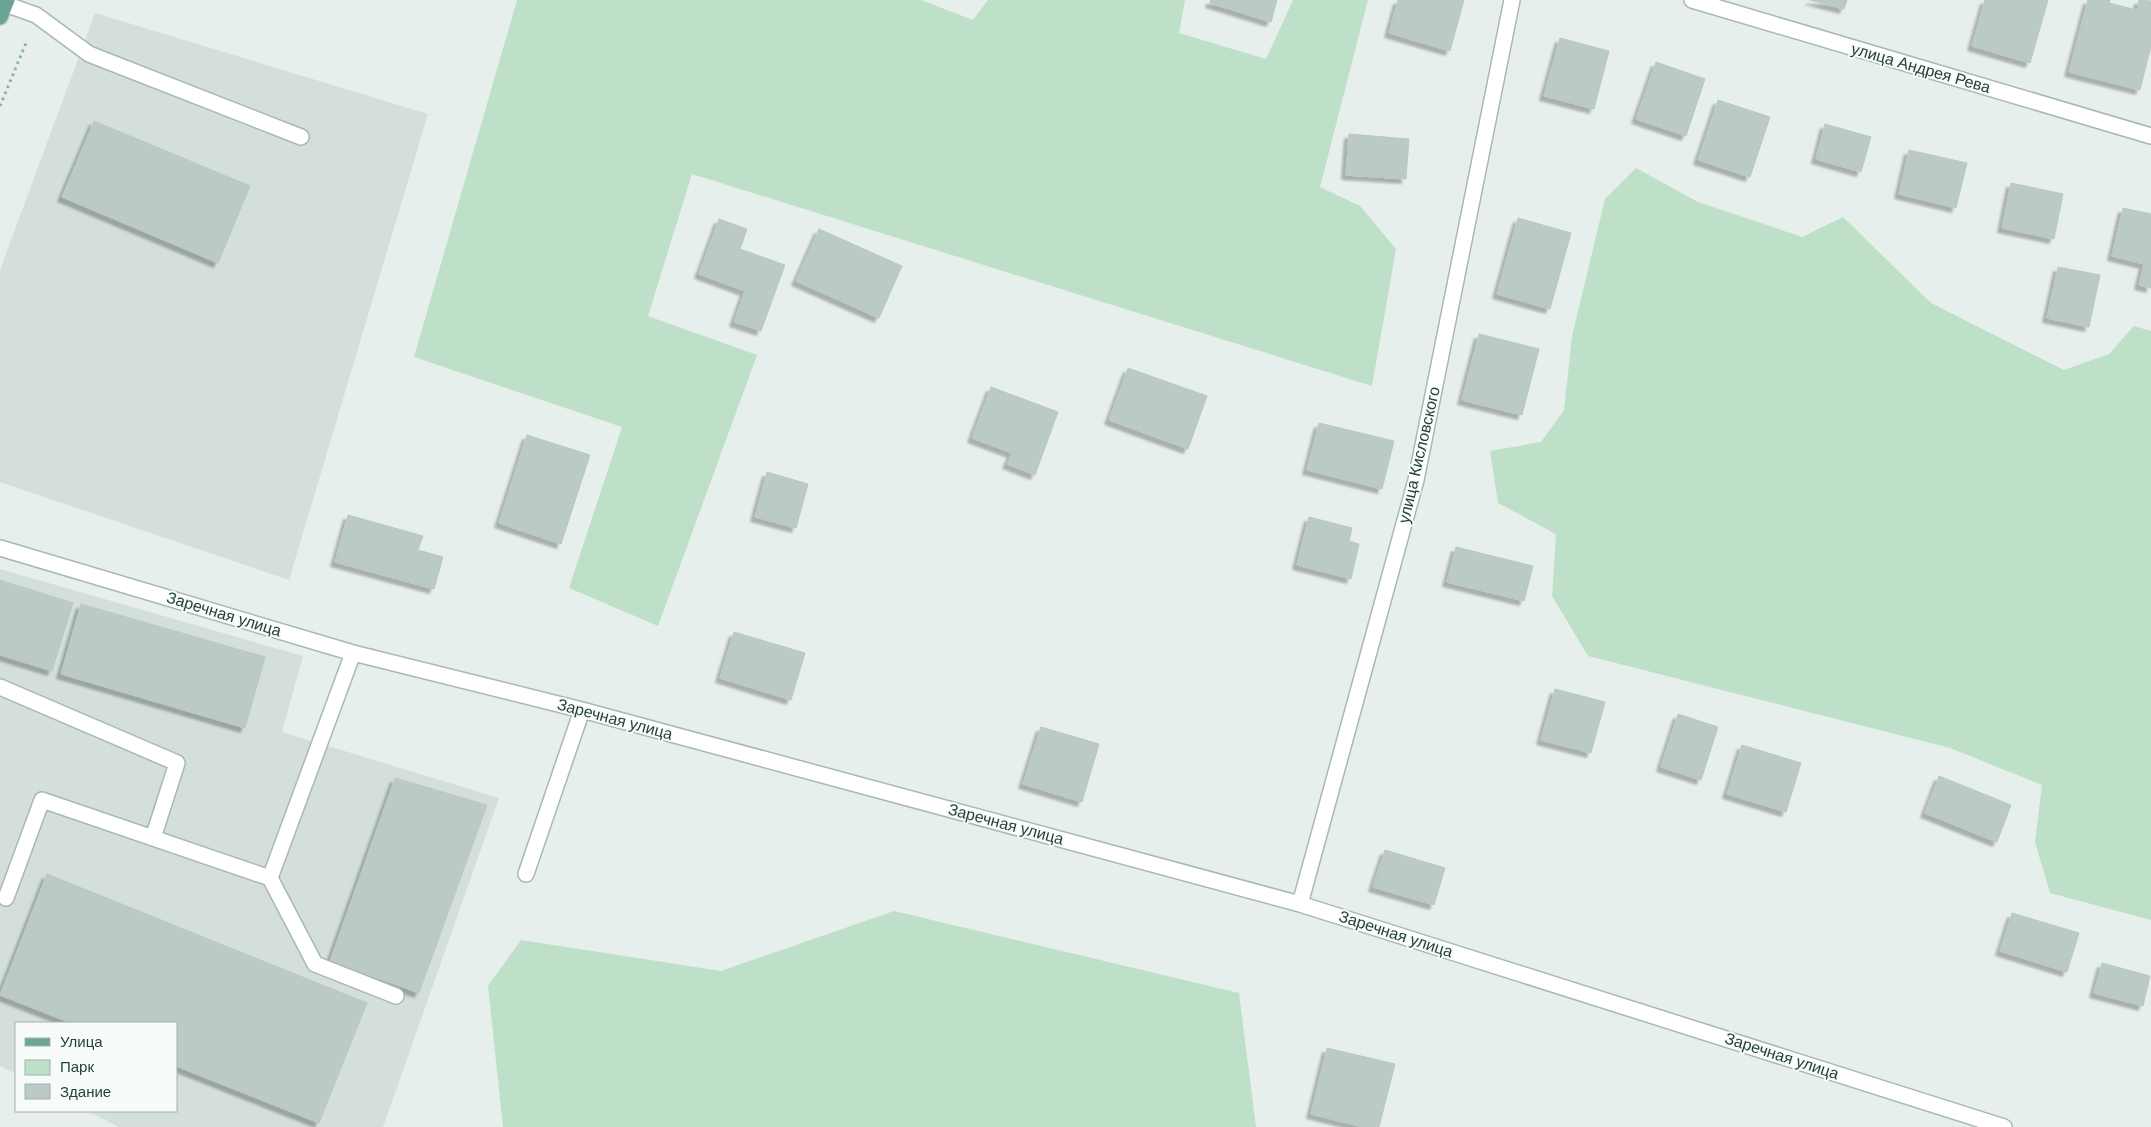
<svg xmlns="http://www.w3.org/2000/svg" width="2151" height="1127" viewBox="0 0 2151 1127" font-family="'DM Sans',sans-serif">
  <defs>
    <filter id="shadow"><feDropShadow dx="-4.5" dy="4.5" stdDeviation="1" flood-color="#0004"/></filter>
  </defs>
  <rect width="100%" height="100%" fill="#e6efeb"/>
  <path fill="#d4dfda" d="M95,13L428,114L289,580L0,482V270Z
    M0,569L303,656L282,732L499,798L383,1127H119L87,1111H176V1023H16V1074L0,1066Z"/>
  <path fill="#bfe0c8" d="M517,0H921L973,20L988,0H1185L1179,33L1266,59L1293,0H1368L1320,187L1360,206L1396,249L1372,386L692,174L648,316L757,355L658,626L569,588L622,427L414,357Z
    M1636,168L1698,202L1802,237L1843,217L1931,303L2064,370L2109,354L2134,326L2151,331V920L2050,893L2035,842L2042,785L1950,748L1588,656L1552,596L1556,534L1498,503L1490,451L1541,442L1564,410L1572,336L1605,199Z
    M894,911L1239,993L1256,1127H503L488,986L521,940L721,971Z"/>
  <path fill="#bbcac4" stroke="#b8c9c2" filter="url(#shadow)" d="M1211,0H1277L1271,22L1210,3Z
    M1398,0H1464L1450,51L1389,33Z
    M1810,0H1847L1844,9Z
    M1985,0H2048L2030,63L1972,46Z
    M2088,0H2110L2109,3L2137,10L2139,0L2151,1V46L2140,90L2069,72Z
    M1560,38L1609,51L1594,109L1544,96Z
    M1656,62L1705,79L1686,136L1636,119Z
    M1718,100L1770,117L1750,177L1698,160Z
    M94,121L250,186L218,263L62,197Z
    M1825,124L1871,137L1861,172L1816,159Z
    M1349,134L1409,139L1406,179L1346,175Z
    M1909,150L1967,163L1956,208L1899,194Z
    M2011,183L2063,194L2054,239L2002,228Z
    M2123,208L2151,214V288L2139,285L2144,264L2112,256Z
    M1518,218L1571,233L1550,309L1497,294Z
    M719,219L747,229L740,249L785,265L761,331L734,322L745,291L699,274Z
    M819,229L902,266L879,318L796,281Z
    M2058,267L2100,275L2089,327L2047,318Z
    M1479,334L1539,349L1522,415L1462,400Z
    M1128,368L1207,396L1188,449L1109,420Z
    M991,387L1058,412L1035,475L1007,464L1012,453L972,438Z
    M1319,423L1394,441L1382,489L1307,470Z
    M527,435L590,455L561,544L499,523Z
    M767,472L808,484L796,528L755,517Z
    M348,515L423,536L418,550L443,557L434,589L335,562Z
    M1309,517L1352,528L1349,541L1359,544L1351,579L1297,565Z
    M1456,547L1533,566L1524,601L1447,582Z
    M0,580L73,603L52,671L0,655Z
    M81,604L265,657L245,728L61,674Z
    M734,632L805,653L791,700L720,678Z
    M1555,689L1605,702L1591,753L1541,740Z
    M1678,714L1718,727L1701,780L1661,767Z
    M1041,727L1099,744L1082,802L1023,784Z
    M1742,745L1801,763L1786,812L1727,794Z
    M1939,776L2011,805L1997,842L1925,813Z
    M395,778L487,805L419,993L330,961Z
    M1385,850L1445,868L1434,905L1373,887Z
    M47,874L367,1003L319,1123L176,1066V1023H71L0,995Z
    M2012,913L2079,933L2067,972L2000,951Z
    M2102,963L2150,976L2143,1006L2094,993Z
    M1327,1048L1395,1064L1379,1127H1363L1311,1114Z"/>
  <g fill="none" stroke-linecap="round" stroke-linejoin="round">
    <defs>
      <path id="minor" d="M1692,0L2151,136
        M5,4L36,15L89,54L301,137
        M0,548L353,653L582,710L1300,904L2004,1127
        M0,687L177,763L153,838
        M526,874L582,710
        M270,878L315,964L396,996
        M6,898L42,800L270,878L353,653
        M1300,904L1416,480L1512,0"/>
      <path id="major" d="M0,17L7,0"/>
    </defs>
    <use href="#minor" stroke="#a8b8b2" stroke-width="18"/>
    <use href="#major" stroke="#c2cac8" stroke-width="18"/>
    <path stroke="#86b3a5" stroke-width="3" stroke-dasharray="2.5 4" stroke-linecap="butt" d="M0,106L26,43"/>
    <use href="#minor" stroke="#fff" stroke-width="15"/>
    <use href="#major" stroke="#6aa596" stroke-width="15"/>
  </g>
  <g text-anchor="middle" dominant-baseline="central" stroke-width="4" stroke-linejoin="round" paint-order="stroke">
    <g font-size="16" fill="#24423a" stroke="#f7fbf9">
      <text transform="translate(1921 68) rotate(16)">улица Андрея Рева</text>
      <text transform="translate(1419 455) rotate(-77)">улица Кисловского</text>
      <text transform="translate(224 614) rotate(17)">Заречная улица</text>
      <text transform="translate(615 719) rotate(15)">Заречная улица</text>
      <text transform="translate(1006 824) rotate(15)">Заречная улица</text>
      <text transform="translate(1396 934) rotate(18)">Заречная улица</text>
      <text transform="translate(1782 1056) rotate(18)">Заречная улица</text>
    </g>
  </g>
  <rect x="15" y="1022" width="162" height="90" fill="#f7fbf9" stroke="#a3b1ad"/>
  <rect x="25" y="1038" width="25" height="8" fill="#6aa596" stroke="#a3b1ad"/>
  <text x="60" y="1047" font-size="15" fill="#24423a">Улица</text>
  <rect x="25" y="1060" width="25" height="15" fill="#bfe0c8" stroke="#a3b1ad"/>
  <text x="60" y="1072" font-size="15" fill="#24423a">Парк</text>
  <rect x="25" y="1084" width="25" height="15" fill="#bbcac4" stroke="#a3b1ad"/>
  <text x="60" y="1097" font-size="15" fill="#24423a">Здание</text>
</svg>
